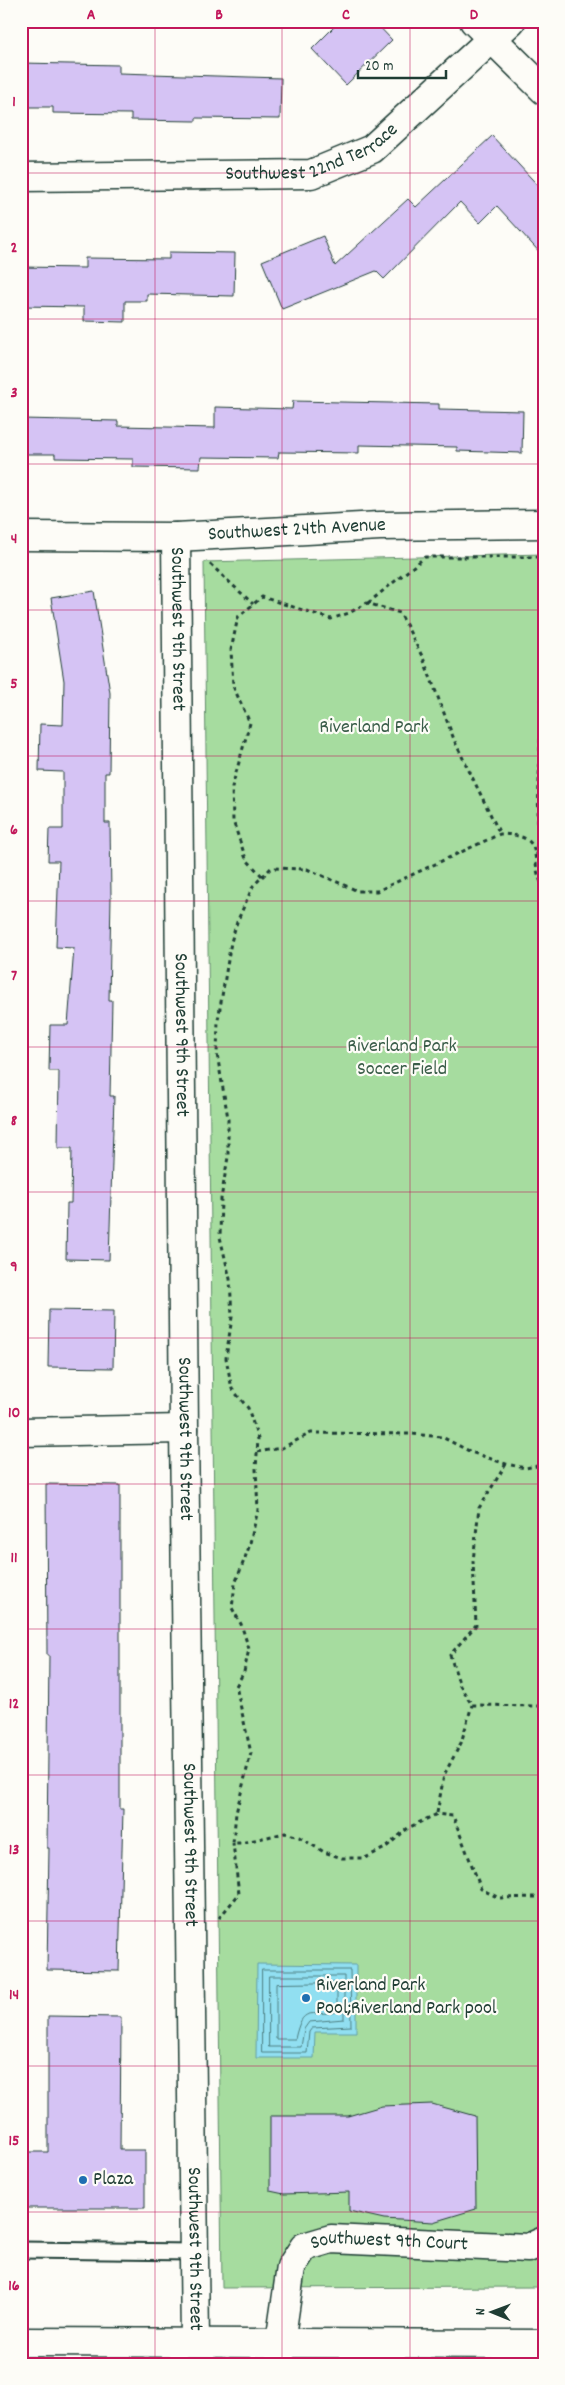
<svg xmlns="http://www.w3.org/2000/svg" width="565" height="2385" viewBox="0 0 565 2385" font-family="Dekko,sans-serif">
  <rect width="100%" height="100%" fill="#fdfcf7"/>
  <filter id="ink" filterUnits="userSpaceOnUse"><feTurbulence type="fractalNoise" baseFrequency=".02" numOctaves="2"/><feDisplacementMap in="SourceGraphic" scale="10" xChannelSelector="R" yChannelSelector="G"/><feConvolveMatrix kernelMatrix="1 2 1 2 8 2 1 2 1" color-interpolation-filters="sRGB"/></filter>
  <g filter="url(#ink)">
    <path fill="#a6dc9f" stroke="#628c6a" d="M544,554V2287L222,2288L204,562Z"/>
    <path fill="#91dff1" stroke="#639ea5" d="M257,1964L356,1965V2032H315L314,2058H256Z"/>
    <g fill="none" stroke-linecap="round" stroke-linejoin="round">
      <path stroke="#4d7e80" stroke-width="1" d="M262,1970H350L351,2026L312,2028L309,2032L307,2053H262Z
        M269,1976H344V2019L309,2022L304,2029L301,2047H269Z
        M335,1983L337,1986V2012C309,2017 303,2004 295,2039H276V1984Z"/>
    </g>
    <path fill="#d5c3f4" stroke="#1f3d34" d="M340,21H374L392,40L346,85L312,49Z
      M21,63L119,65V73L281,78L280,119L196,118V121L131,120V114L53,113V107H21Z
      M492,136L544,192V257L497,206L480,223L460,202L384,279L376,271L282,309L262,261L323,236L335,266L408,199L416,207Z
      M169,252L235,253L234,296L147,294V301H125V322L84,321V307L21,306V267L85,268V258L169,259Z
      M293,401L439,404V409L523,411L522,453L457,451V447L359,445V453L279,452L278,458L201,457L200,468L133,467V459L55,458V454H21V419L118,421V426L215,428V407L292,409Z
      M94,591L110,693L109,773H105V823H110L111,896L109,1000H112L110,1096H114L109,1260L66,1259L67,1203H71L72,1148H58L59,1071H49L50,1025H68L74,948L56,947L59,861H48L49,829H63V772L39,771L40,724L63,725L64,681L51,598Z
      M49,1310L114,1311L113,1368L48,1367Z
      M46,1484L120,1485V1809H123L119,1971L47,1970L49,1848H47L49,1655H47Z
      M48,2016L121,2017L120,2150H145V2208H21V2152H48Z
      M432,2104L475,2116L476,2209L433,2222L384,2219L349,2211V2192L284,2194L270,2191V2116H348L382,2106Z"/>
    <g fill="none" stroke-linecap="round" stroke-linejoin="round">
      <defs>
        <path id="lane" d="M21,2250L193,2252"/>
        <g id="street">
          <path d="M474,21L544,90"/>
          <path id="s1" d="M21,177L311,174L372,149L511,21"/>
          <path id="s2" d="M21,536L176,537L380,526L544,524"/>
          <path id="s3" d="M176,537L184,1429L195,2342"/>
          <path d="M21,1432L184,1429"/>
          <path id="s4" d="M280,2364V2343L291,2267L304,2247L331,2239L528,2248L544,2241"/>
        </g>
        <path id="secondary" d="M21,2342L544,2344"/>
      </defs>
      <use href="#lane" stroke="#1f3d34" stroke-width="19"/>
      <use href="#street" stroke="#1f3d34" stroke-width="31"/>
      <use href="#secondary" stroke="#1f3d34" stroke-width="31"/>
      <path stroke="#1f3d34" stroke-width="3" stroke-dasharray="4 4" stroke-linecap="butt" d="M210,564L253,604
        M368,603L425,557H544
        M537,855L542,678
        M262,876L246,859L233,821L232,787L250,723L233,686L231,650L238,617L262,597L331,619L349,613L367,603L400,613L423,658L455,742L500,834
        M257,1452L282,1448L311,1433L412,1434L442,1437L471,1452L506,1464L525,1468L544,1465
        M506,1464L479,1508L473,1561L476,1625L450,1655L460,1686L472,1705L539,1706
        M437,1813L444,1775L461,1743L472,1705
        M536,1897L499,1898L481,1889L453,1816L437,1814L408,1828L385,1848L365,1858H342L324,1852L299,1837L285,1833L241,1843H233L236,1813L251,1753L236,1686L244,1672L249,1649L241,1624L232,1608L235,1584L249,1547L258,1510L256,1469L258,1439L248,1408L232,1389L226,1358L232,1317L230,1279L220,1237L221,1199L228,1157V1118L217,1054L218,1020L231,942L237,922L253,886L271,868L307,869L358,891H377L500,834C551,835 526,861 544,887
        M219,1918L239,1894L233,1843"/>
      <use href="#lane" stroke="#fdfcf7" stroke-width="15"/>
      <use href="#street" stroke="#fdfcf7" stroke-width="28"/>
      <use href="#secondary" stroke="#fdfcf7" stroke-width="28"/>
    </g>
  </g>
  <path fill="none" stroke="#c2185b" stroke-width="1" stroke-opacity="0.55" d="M155,21V2364M282,21V2364M410,21V2364M21,173H544M21,319H544M21,464H544M21,610H544M21,756H544M21,901H544M21,1047H544M21,1192H544M21,1338H544M21,1484H544M21,1629H544M21,1775H544M21,1921H544M21,2066H544M21,2212H544"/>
  <g fill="#1f6fb2" stroke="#fdfcf7" stroke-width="2">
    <circle cx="306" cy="1998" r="5"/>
    <circle cx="83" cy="2180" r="5"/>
  </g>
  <g text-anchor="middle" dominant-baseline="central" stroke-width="4.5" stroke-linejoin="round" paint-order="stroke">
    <g font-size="20" fill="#1f3d34" stroke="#fdfcf7">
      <text stroke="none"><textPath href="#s1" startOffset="296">Southwest 22nd Terrace</textPath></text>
      <text stroke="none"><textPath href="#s2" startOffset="276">Southwest 24th Avenue</textPath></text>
      <text stroke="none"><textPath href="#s3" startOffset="92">Southwest 9th Street</textPath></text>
      <text stroke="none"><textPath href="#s3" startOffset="498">Southwest 9th Street</textPath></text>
      <text stroke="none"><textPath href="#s3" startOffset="902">Southwest 9th Street</textPath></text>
      <text stroke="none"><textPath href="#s3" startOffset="1308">Southwest 9th Street</textPath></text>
      <text stroke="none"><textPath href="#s4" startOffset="208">Southwest 9th Court</textPath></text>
      <text stroke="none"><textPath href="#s3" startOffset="1712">Southwest 9th Street</textPath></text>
    </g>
    <g font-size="20" fill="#3a5d49" stroke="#fdfcf7">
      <text x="374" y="728">Riverland Park</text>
      <text x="402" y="1047">Riverland Park<tspan x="402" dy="23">Soccer Field</tspan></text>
    </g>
    <g font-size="20" fill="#1f3d34" stroke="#fdfcf7" text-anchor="start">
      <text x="316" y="1986">Riverland Park<tspan x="316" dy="23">Pool;Riverland Park pool</tspan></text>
      <text x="93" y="2180">Plaza</text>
    </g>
  </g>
  <rect width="565" height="2385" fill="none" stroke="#fdfcf7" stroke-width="55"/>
  <g transform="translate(492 2312) rotate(271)" stroke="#fdfcf7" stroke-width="4" paint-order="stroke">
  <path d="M0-4L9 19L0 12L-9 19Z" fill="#1f3d34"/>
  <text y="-8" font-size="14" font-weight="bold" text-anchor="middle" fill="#1f3d34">N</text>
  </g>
  <path d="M358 70v8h88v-8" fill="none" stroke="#1f3d34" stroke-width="2.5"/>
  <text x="365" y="70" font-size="15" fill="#1f3d34" stroke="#fdfcf7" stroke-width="4" paint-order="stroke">20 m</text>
  <rect x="28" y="28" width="510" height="2330" fill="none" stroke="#c2185b" stroke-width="2"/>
  <g font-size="16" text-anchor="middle" font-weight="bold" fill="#c2185b">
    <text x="91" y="19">A</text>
    <text x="219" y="19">B</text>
    <text x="346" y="19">C</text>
    <text x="474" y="19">D</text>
    <text x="14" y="106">1</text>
    <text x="14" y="252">2</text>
    <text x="14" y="397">3</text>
    <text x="14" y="543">4</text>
    <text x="14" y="688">5</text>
    <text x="14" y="834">6</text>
    <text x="14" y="980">7</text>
    <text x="14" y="1125">8</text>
    <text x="14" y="1271">9</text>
    <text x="14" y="1417">10</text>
    <text x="14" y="1562">11</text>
    <text x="14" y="1708">12</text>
    <text x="14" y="1854">13</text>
    <text x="14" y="1999">14</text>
    <text x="14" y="2145">15</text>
    <text x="14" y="2290">16</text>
  </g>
</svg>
